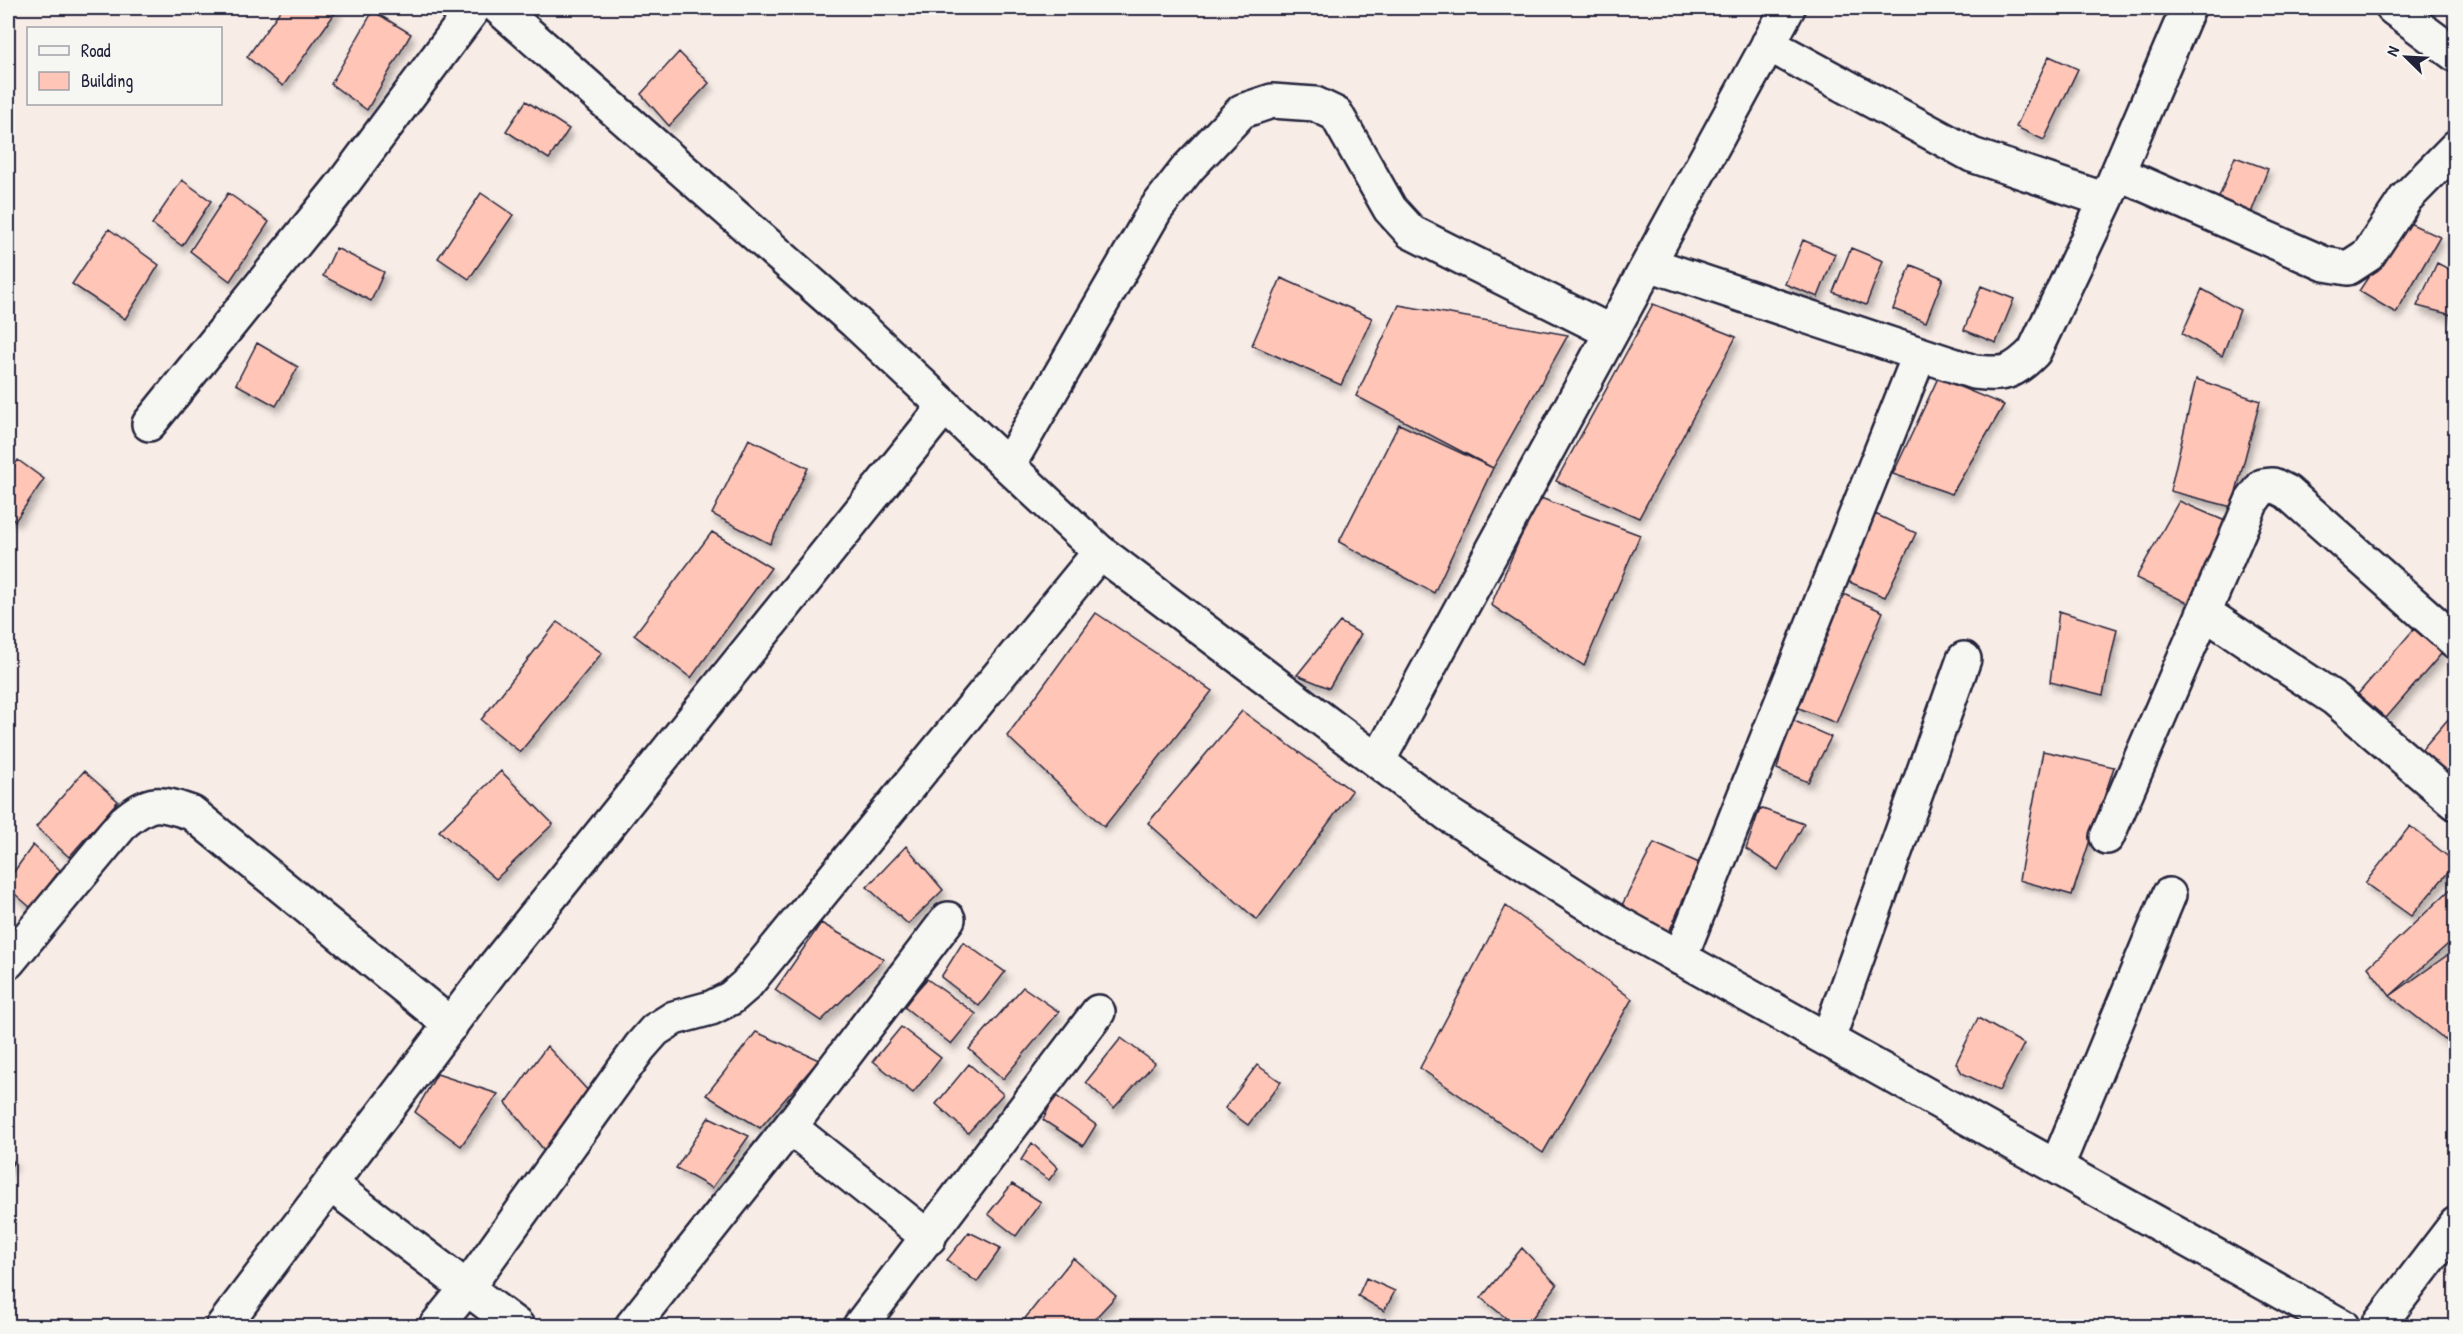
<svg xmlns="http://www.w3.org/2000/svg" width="2463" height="1334" viewBox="0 0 2463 1334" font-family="'Patrick Hand',sans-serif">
  <defs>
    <filter id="shadow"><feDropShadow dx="3.5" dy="6" stdDeviation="3" flood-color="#0004"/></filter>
  </defs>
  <rect width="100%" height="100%" fill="#f8ece6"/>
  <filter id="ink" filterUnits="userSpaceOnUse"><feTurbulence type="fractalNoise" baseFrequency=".0167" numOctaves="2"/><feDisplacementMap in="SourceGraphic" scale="12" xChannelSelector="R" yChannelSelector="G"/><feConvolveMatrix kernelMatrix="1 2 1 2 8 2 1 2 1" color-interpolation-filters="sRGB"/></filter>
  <g filter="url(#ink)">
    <path fill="#ffc5b6" stroke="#22223b" stroke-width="1.5" filter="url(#shadow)" d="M282,8L338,9L283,86L247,57Z
      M373,11L411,34L367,110L331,84Z
      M679,52L709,83L669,126L641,94Z
      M2049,56L2078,69L2044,140L2016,127Z
      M526,101L569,129L549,159L506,131Z
      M2235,157L2268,169L2251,213L2218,200Z
      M182,180L211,201L182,246L152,224Z
      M228,193L269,222L230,281L190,251Z
      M481,193L513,215L469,279L438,258Z
      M2405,221L2440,237L2396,313L2359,291Z
      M109,229L159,265L125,319L72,284Z
      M1803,240L1835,254L1818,297L1785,284Z
      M336,248L384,272L371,301L323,276Z
      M1851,248L1883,261L1866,305L1833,292Z
      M2437,263L2456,273V316L2417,306Z
      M1911,265L1943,278L1926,322L1893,309Z
      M1281,278L1372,318L1341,385L1252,345Z
      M1981,286L2014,299L1996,343L1964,330Z
      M2202,289L2240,310L2222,356L2182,334Z
      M1653,304L1736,337L1639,518L1556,481Z
      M1399,305L1568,335L1493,468L1356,396Z
      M257,343L298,367L276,406L236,384Z
      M1938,378L2004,405L1952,494L1893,474Z
      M2196,379L2260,401L2232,507L2170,491Z
      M1399,424L1493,468L1434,593L1339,542Z
      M749,439L808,468L770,544L712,514Z
      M18,460L44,479L15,521L8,516V475Z
      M1538,497L1640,535L1584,666L1491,605Z
      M2179,501L2232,524L2194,606L2136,578Z
      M1875,514L1916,533L1885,597L1847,581Z
      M712,532L771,568L691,678L634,635Z
      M1839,592L1883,612L1836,723L1794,706Z
      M2059,611L2117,629L2103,695L2050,682Z
      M1096,613L1212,691L1104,827L1007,736Z
      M557,622L602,653L520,752L481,720Z
      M1340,622L1361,634L1329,688L1297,675Z
      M2414,629L2442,653L2386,718L2358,694Z
      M2456,710V784L2418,754Z
      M1242,711L1352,791L1257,920L1148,823Z
      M1790,719L1831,737L1808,782L1777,769Z
      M2043,751L2114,767L2072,895L2019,880Z
      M84,771L118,801L69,857L36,827Z
      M501,771L553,824L496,879L439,831Z
      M1760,808L1804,824L1778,870L1746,849Z
      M2410,826L2456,863L2411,916L2365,883Z
      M1654,843L1699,863L1669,932L1620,909Z
      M33,845L60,870L31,908L8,888V880Z
      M906,846L943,890L908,924L867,887Z
      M2456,884V937L2390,996L2368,967Z
      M1506,906L1632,999L1543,1153L1420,1068Z
      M821,923L884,959L821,1021L775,990Z
      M963,942L1005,972L979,1006L941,977Z
      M2456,949V1048L2390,996Z
      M927,979L976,1014L951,1044L903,1006Z
      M1023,987L1059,1012L1003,1079L969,1049Z
      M1978,1018L2024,1044L1999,1091L1962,1073L1956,1063Z
      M901,1027L941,1058L913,1093L873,1061Z
      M756,1032L819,1060L760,1128L706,1095Z
      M1121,1038L1155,1063L1114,1108L1086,1082Z
      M547,1046L590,1093L544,1150L506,1103Z
      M969,1064L1003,1094L968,1133L936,1104Z
      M1257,1065L1281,1082L1248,1125L1225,1108Z
      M437,1074L498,1094L461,1146L415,1112Z
      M1055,1095L1096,1125L1083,1146L1043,1120Z
      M709,1117L749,1136L712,1188L676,1168Z
      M1032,1143L1058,1168L1049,1180L1021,1160Z
      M8,1156L14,1162L8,1170Z
      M1012,1184L1041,1202L1016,1236L988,1214Z
      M969,1232L1001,1248L977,1282L947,1260Z
      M1522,1248L1557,1285L1526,1326H1516L1481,1298Z
      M1073,1258L1116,1296L1088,1326H1019Z
      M1366,1278L1395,1291L1384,1311L1358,1296Z"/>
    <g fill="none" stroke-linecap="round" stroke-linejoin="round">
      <defs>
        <path id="minor" d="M2393,8L2456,55
          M1768,44L1972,155L2106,200
          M2118,173L2325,264L2348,268L2368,255L2406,198L2456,147
          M1649,264L1974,372C2005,375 2012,374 2034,352L2106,200L2188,8
          M149,424L339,189L474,8
          M1009,464L1156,209L1188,168L1242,111L1272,101L1315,104L1336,114L1390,209L1411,232L1611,332
          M2205,613L2335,699L2456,803
          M1378,761L1788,8
          M2107,837L2252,501L2263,486L2273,485L2287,492L2456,642
          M1680,958L1919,356
          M8,962L124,822C152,799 159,802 192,813L451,1025
          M1828,1039L1964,659
          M790,1127L929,1238
          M2057,1166L2169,895
          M330,1184L517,1326
          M223,1326L494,967L945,406
          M436,1326L467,1288L640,1047L655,1030L674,1018L711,1008L731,998L746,985L1100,552
          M632,1326L790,1127L948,919
          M860,1326L1098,1012
          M2378,1326L2456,1224"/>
        <path id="secondary" d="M499,8L855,322L1100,552L1449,815L1616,922L2342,1326"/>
      </defs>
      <use href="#minor" stroke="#22223b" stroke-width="38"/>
      <use href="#secondary" stroke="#22223b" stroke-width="38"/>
      <use href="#minor" stroke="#f6f6f2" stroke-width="33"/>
      <use href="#secondary" stroke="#f6f6f2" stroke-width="33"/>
    </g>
  </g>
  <rect width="2463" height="1334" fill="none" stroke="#f6f6f2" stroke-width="30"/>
  <rect x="15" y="15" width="2433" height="1304" fill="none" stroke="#22223b" stroke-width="2" filter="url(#ink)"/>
  <rect x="27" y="27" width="195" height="78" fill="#f6f6f2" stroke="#a1a1a9" stroke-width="1.5"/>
  <rect x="39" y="46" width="30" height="9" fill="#f6f6f2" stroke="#a1a1a9" stroke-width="1.5"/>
  <text x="81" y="57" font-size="18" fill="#22223b">Road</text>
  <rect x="39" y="72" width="30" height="18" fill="#ffc5b6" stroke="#a1a1a9" stroke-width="1.5"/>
  <text x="81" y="87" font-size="18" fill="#22223b">Building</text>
  <g transform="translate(2406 57) rotate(294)" stroke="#f6f6f2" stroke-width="4.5" paint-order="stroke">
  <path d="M0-4.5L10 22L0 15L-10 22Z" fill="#22223b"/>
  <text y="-9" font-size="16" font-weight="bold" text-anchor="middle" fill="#22223b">N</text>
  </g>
</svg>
